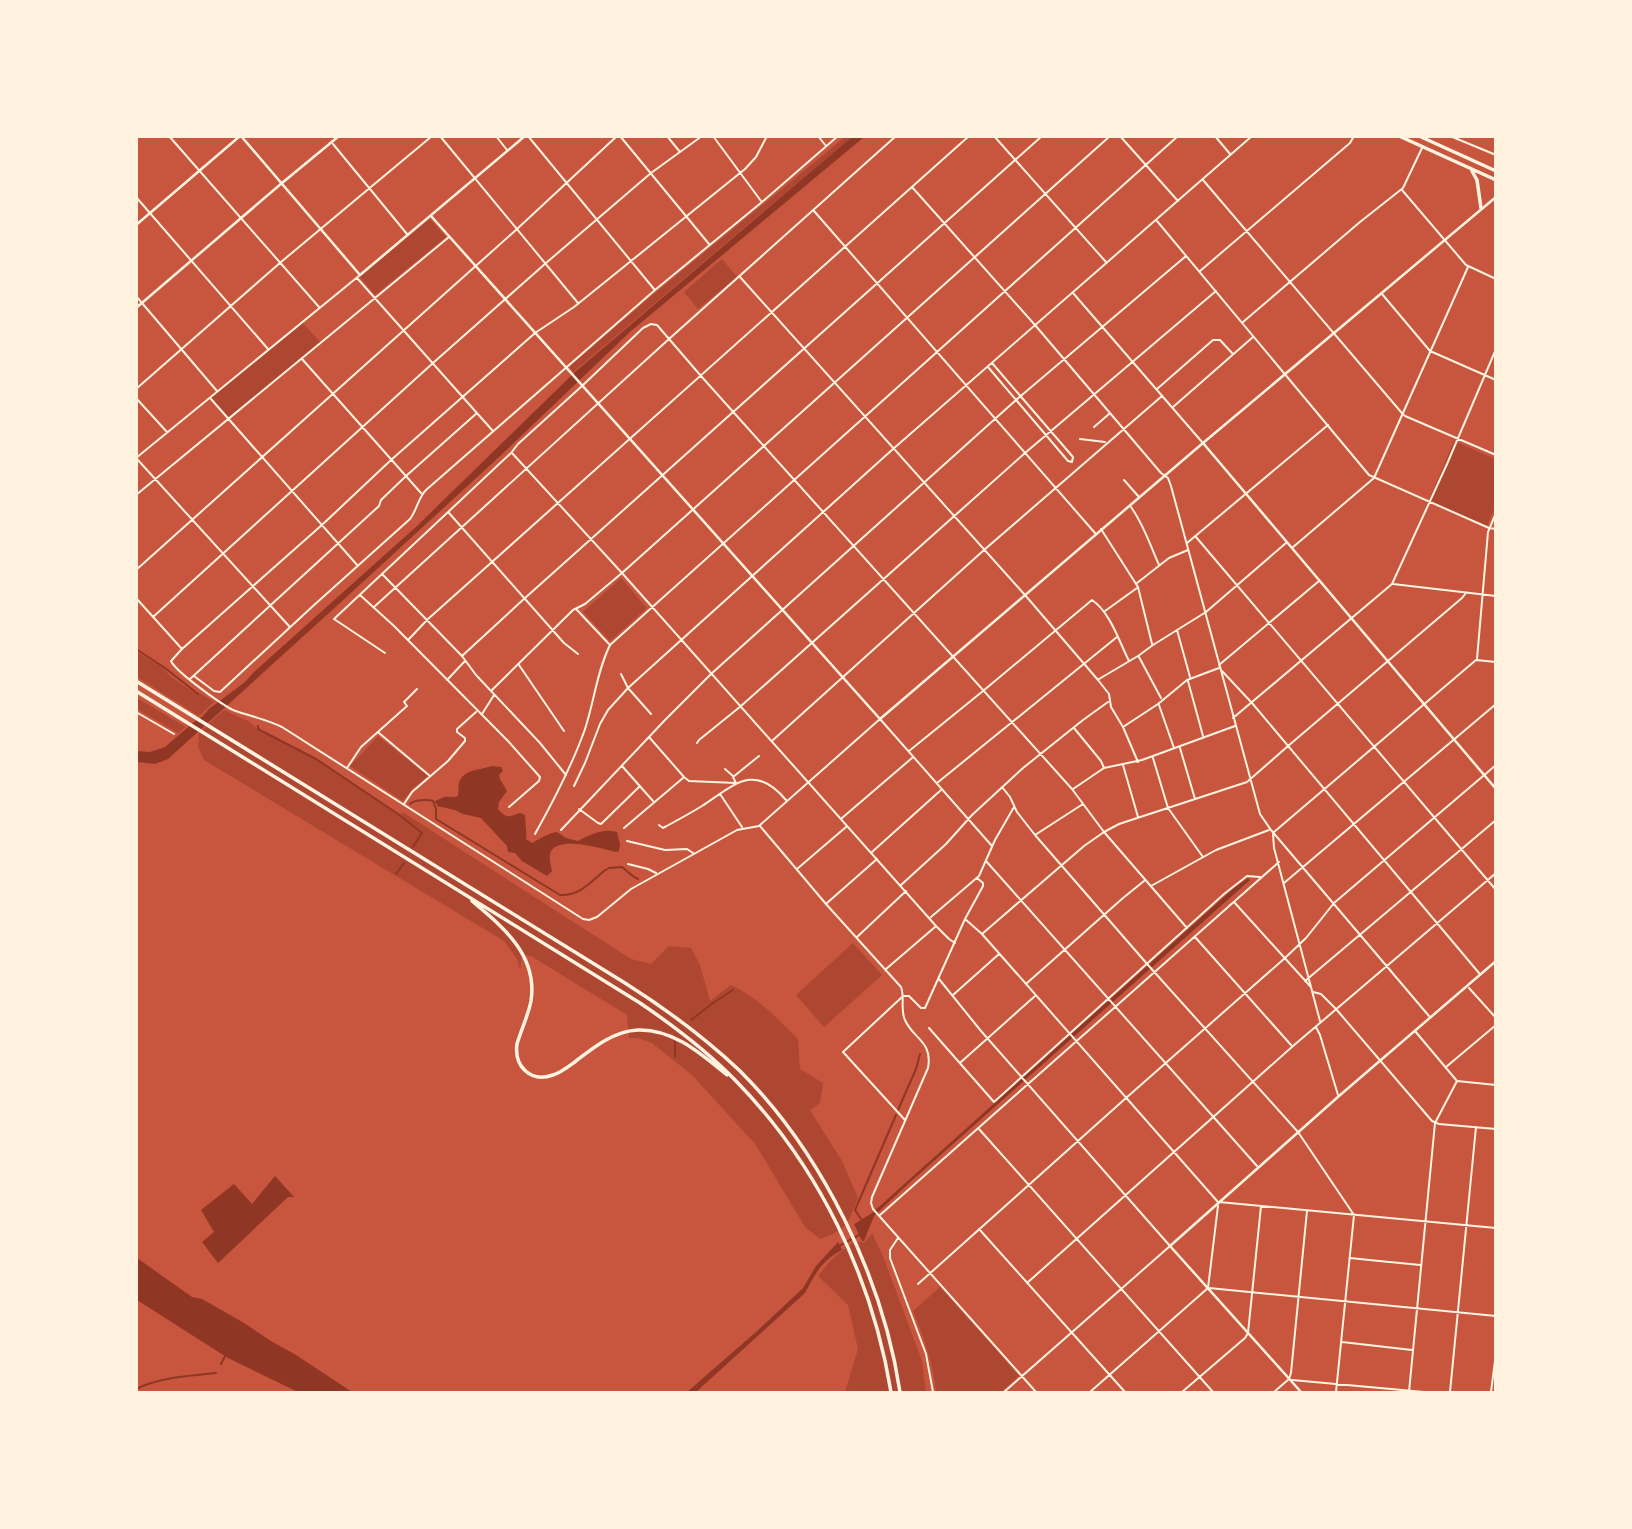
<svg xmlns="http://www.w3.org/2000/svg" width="1632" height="1529" viewBox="0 0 1632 1529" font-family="'PT Sans Narrow',sans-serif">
  <rect width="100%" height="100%" fill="#c8553d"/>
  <path fill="#ae4732" d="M845,137H852L573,372L570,368V366L649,298Z
    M430,219L446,237L375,295L360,277Z
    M722,259L737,277L698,309L684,292Z
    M302,322L320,342L228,419L210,398Z
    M1454,441L1495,459V507L1487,526L1429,500Z
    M621,578L647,608L610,641L583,612Z
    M137,652L163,668L170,676L196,694L200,693L214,702L199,716L137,677Z
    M136,698H137L186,727L178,733L137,709Z
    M224,710L248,721L258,729L316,759L397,814L404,813L631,959L651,964L669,946L691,948L700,965L710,1001L731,985C758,998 777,1018 798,1039L800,1069L823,1083L820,1103L810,1110L842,1161L858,1198C847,1224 849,1229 820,1239L805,1227L756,1145L692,1075L652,1043L638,1038H629L627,1015L531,956L522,955L520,970L517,959L504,941L204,760L198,747L199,733Z
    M378,736L428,776L413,788L403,801L350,766Z
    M853,943L882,975L824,1027L796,995Z
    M872,1233L885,1261L922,1361L926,1392H845L858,1349L848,1305L818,1276L833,1258L854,1242H865Z
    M940,1287L1019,1376L1001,1392H936C933,1363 924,1338 913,1311Z"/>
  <path fill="#8f3625" d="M852,137H864L631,331L498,458L341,602L168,759L155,764L137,762L136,751L150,752L165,747L194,722L202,717L209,709L245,682L253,673L417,526L575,372Z
    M492,766L501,767L503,771L499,775L500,779L507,791L499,802L498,809C508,820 509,816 520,813L525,815C525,823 527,832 526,839L532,843C541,838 547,834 557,832L566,838L578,841C590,835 603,828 617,832L620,844L619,851L616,852C603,849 555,834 550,854C549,859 551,866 552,871L547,876L522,861L515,853L508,852L507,846L481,818L463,814L455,810L437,806V804L434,802C437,800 441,798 444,797C449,796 453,798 458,796C459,791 458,787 459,783C463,769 481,770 492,766Z
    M1248,878L1250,880L908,1184L874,1216L864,1241H862L854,1224L856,1223L872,1213L1234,888Z
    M275,1176L294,1197H288L218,1263L202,1242L214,1232L201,1210L234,1184L252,1204Z
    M838,1242L842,1250C821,1261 816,1273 805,1293L696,1392H687L756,1332L803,1288L816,1266Z
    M137,1258L192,1297L202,1299L244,1323L271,1341L296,1355L352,1392H298L228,1358L137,1300Z"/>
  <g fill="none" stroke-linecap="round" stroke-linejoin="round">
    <path stroke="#8f3625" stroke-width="2" d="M136,649L165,668L198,694
      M258,726V729L316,759L398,814L422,833L413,847
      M410,804C414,800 427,799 433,801L436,809V819L560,895C579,896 590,883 604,871L609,868L622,867L634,877L638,879
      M396,874L404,863
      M691,1020L713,1003L733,990
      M675,1057V1041
      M898,1110L916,1069L920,1054
      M861,1219L855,1210L896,1115
      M839,1246L859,1235
      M221,1364L225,1356
      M136,1389C159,1377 191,1376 216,1373"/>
    <path stroke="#fff3e0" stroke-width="2" d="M1350,1258L1389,1262"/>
    <path stroke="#fff3e0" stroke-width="2" d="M169,136L319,307
      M440,136L578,303
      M496,136L507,150
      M528,136L654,289
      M620,136L709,244
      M667,136L680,152
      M713,136L761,201
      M818,136L826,146
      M994,136L1106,262
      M1120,136L1178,201
      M1215,136L1230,154
      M1450,136L1496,155
      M333,144L407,234
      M1203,180L1401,412L1405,416L1496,455
      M912,187L1035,325L1161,473L1168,478L1171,486L1260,814L1271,830L1429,1016
      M1402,190L1466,265L1496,279
      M136,197L268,349
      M814,211L1095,533
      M1157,221L1369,475L1489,528L1496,529
      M1200,271L1350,143L1354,136
      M740,277L1025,595L1098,680L1109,694L1111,707L1123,727L1138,762
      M357,278L492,430
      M1073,293L1202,442
      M1382,294L1430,351L1496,380
      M136,296L217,391
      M1243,322L1360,222L1403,188L1422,148
      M302,359L421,493
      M988,367L1068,461L1072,462L1073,457L992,363
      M136,389L281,262L432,136
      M1157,389L1213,340H1220L1232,353
      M136,398L167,432
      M211,399L358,566
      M1173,407L1253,337
      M1094,427L1109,414
      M1080,439L1105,442
      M512,453L622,573L936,926L949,939L955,943
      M136,458L360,275
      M137,459L289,626
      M1124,480L1139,497
      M136,495L449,237
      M1131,507C1144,525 1150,545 1159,565
      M449,513L564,643L578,654
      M1101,529L1138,587L1152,644
      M1196,537L1496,890
      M1187,543L1328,425
      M1292,548L1374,478L1468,267
      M136,570L517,229L617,136
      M383,575L462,656L476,675L540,743L566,775
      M1137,583L1169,558L1188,550
      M1393,584L1496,596
      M360,595L394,626L507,740L540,777L539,781L509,807
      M136,598L182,649
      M374,607L669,339L896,136
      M577,610L609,644
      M1105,611L1137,588
      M153,617L433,363L546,263L651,173L702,136
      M1177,630L1190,677
      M408,640L428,619L969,136
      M385,653L334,619L511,453L518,444L582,386L643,328L651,324L657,325L701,376L1072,789L1104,832L1187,928
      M462,656L525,598L1042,136
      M1139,657L1161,698
      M1477,659L1488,532L1496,513
      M1476,660L1496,662
      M519,665L564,731
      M1219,665L1319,581
      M1222,671L1252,703L1479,973
      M621,674L628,688L651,714
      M194,676L214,691L220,692L313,606L410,519C417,510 418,498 426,490L655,290L762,202L838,136
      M190,679L379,506L381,500L406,476L477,413
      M1099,679L1138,656L1153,645L1206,612L1286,543
      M447,680L465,661
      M1188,681L1203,736
      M492,690L573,610L585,604L622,573L1110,136
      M1159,705L1174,748
      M136,712L174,734
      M482,714L494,695
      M1233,718L1392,584L1447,464L1496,349
      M1123,727L1158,704L1187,680L1219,668
      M1074,728L1101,761L1104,768
      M379,733L430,776
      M649,737L684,777L689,781L736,783L733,777L759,756
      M773,740L984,550L1162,396
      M697,743L699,740L741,706L1025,453L1216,291
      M1180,748L1195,799
      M909,751L983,691L1092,600C1110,612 1119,641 1129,661
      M1153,758L1168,808L1203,857
      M1123,765L1138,817
      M622,766L653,801
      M347,768L361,747L407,706L404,702L417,689
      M725,769L733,776
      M937,783L1117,637
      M574,786L585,763L600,724L608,710L628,688L893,449L1252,136
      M1002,787L1010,797L1017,812L1035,835L1148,965L1298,1132L1354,1215L1336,1392
      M1073,789L1104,768L1142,760L1235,726
      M720,794L742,827
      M404,804L412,792L448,761L465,741V738L457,732V729L476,712
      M579,809L598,823L601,824L640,786
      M842,818L912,758
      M659,825L663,828C676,821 689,814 702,806C734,785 754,762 786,800
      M760,825L880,719L992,846
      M759,826L737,830L631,889L597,917L589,920L583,919L282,727C266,719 249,716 233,710C221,704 176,672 171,661L182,649L323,524L391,460L535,333L574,307L745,169L756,157L767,136
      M760,826L826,904L901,987C905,997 900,1009 905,1020C913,1039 933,1041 928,1068L872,1197L871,1203L873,1209L1036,1392
      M624,828L683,778
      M561,830L665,720L711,674L1016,400L1186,256
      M1274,832L1476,660
      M535,834C554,800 572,766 585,729C594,702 597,671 610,645L1178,136
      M1273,834L1274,848L1320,1021
      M1035,835L1083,804
      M627,841L665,850L687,849L693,853
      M872,852L941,790
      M986,861L1257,1166
      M628,864L648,869L656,873
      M797,869L846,827
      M1284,883L1496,704
      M901,885L946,844L972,815L1023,768L1083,720L1108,702
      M1151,886L1216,850L1269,830
      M1234,902L1310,986
      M827,903L877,859
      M931,917L979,876L995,840L1014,807
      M965,919L982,934L1218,1202
      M982,934L1084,846L1104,832L1119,824L1247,782L1288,746L1462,598L1466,593
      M857,937L906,891
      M1195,937L1291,1045
      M886,969L935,927
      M939,979L981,1031L1170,1246L1004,1392
      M1305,981L1496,820
      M1027,983L1123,898L1144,881
      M1469,988L1496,1018
      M1313,992L1321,994L1336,1009L1432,1121L1439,1124L1496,1129
      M953,995L999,954
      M904,996H909L921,1008H925L965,919L983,886V883L977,878
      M902,997L843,1052L905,1120
      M1316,1027L1320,1035L1338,1095
      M929,1028L994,1102L1224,894L1247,876L1260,877
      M1415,1031L1457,1081L1496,1085
      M961,1062L1035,996
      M1446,1067L1496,1025
      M979,1129L1213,1392
      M1219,1202L1496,1228
      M880,1215L1279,862
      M979,1229L1125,1392
      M898,1238L890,1250V1258L926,1354L933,1392
      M1390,1262L1420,1265
      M1027,1283L1293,1046L1496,873
      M918,1284L1126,1098L1285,958L1306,938L1334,903L1496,765
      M1209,1288L1496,1316
      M1342,1342L1412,1350
      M1292,1380L1424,1392
      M1090,1392L1208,1288L1218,1206
      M1182,1392L1245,1338L1248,1333L1261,1206
      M1274,1392L1289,1379L1291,1373L1307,1211
      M1409,1392L1435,1123L1457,1081
      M1450,1392L1476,1127
      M1491,1392L1496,1353"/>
    <path stroke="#fff3e0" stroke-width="2.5" d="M241,136L360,275L525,136
      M431,216L880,719L1203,443L1496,197
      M136,225L240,136
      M136,308L282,183L339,136
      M1203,443L1496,789
      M1301,1392L1170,1246L1339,1096L1496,961"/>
    <path stroke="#fff3e0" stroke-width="3.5" d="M1399,136L1496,180
      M1419,136L1496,171
      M1472,171L1477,180L1481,208"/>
    <path stroke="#fff3e0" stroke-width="3.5" d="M136,681L625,983C666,1009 704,1037 739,1070C822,1152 883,1278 900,1392
      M136,691L640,1003C674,1026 707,1051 736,1081C818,1165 872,1276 891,1392
      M472,901C503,927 538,955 531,1001C528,1016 521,1030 517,1044C514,1066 530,1083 553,1075C562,1072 569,1066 576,1061C594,1047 614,1031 638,1030C674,1029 701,1054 727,1075"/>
  </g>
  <rect width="1632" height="1529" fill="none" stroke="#fff3e0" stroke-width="276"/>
</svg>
